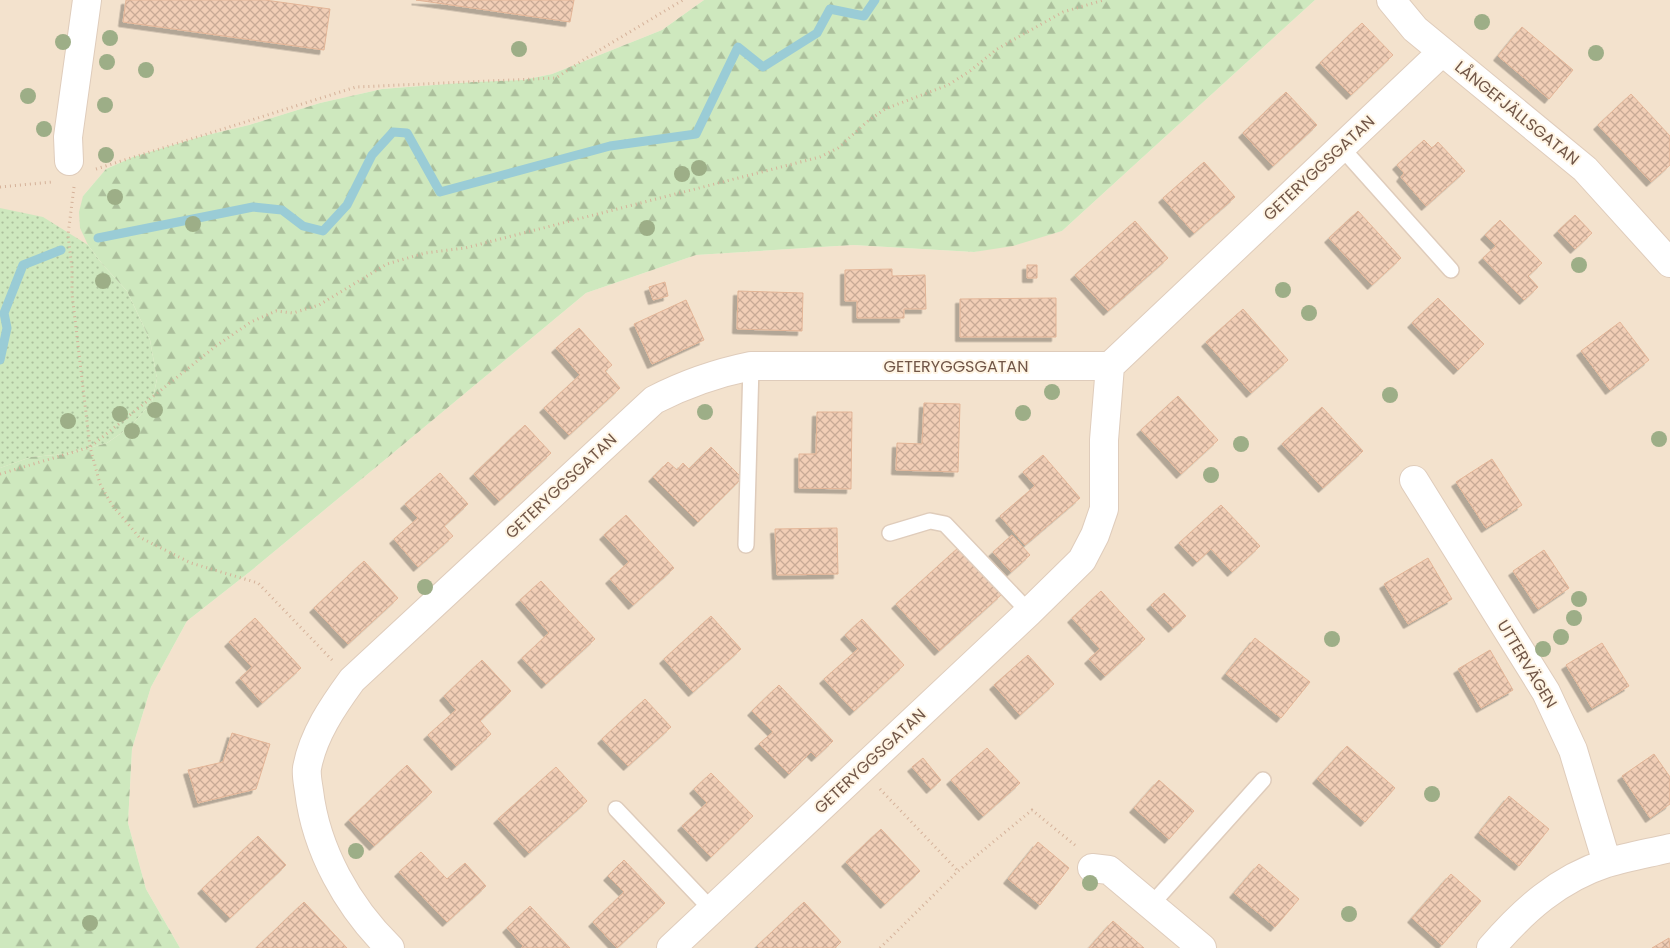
<svg xmlns="http://www.w3.org/2000/svg" width="1670" height="948" viewBox="0 0 1670 948" font-family="Poppins,sans-serif">
  <defs>
    <pattern id="grass-dots" width="8" height="8" patternUnits="userSpaceOnUse" patternTransform="scale(1.25)"><rect width="8" height="8" fill="#cee8be"/><path d="M2 2h.1M6 6h.1" fill="none" stroke="#acbf9c" stroke-width="1.8" stroke-linecap="round"/></pattern>
    <pattern id="forest-firs" width="22" height="20" patternUnits="userSpaceOnUse" patternTransform="scale(1.25)"><rect width="22" height="20" fill="#cee8be"/><path d="M5 1l3.5 6h-7zM16 11l3.5 6h-7z" fill="#acbf9c"/></pattern>
    <pattern id="building-cross-hatch" width="8" height="8" patternUnits="userSpaceOnUse" patternTransform="scale(1.25)"><rect width="8" height="8" fill="#f1ceb6"/><path d="M0 0l8 8M0 8l8-8" fill="none" stroke="#c8aa96"/></pattern>
    <filter id="shadow"><feDropShadow dx="-4.5" dy="4.5" stdDeviation="0" flood-color="#0004"/></filter>
  </defs>
  <rect width="100%" height="100%" fill="#fcf1de"/>
  <path fill="#f3e2cd" d="M0,0H704L662,30L552,74L523,80L473,82L382,89L320,103L249,125L203,136L133,157L106,169L83,196L88,245L31,457L0,468Z
    M1315,0H1670V948H180L146,889L128,823L132,749L151,687L187,621L252,570L586,293L696,255L853,245L974,252L1062,231Z"/>
  <path fill="url(#grass-dots)" d="M0,208L43,217L88,245L103,265L127,291L150,340L157,379L152,402L130,427L107,443L67,454L31,457L0,468Z"/>
  <path fill="url(#forest-firs)" d="M704,0H1315L1062,231L1013,246L974,252L853,245L696,255L586,293L252,570L187,621L151,687L132,749L128,823L146,889L180,948H0V468L31,457L67,454L107,443L130,427L152,402L157,379L150,340L127,291L103,265L88,245L80,228L79,212L83,196L106,169L133,157L203,136L249,125L320,103L382,89L473,82L523,80L552,74L662,30Z"/>
  <g fill="none" stroke-linecap="round" stroke-linejoin="round">
    <path stroke="#9accd6" stroke-width="9" d="M98,238L253,207L282,210L303,226L323,231L347,205L372,155L393,132L407,133L440,192L610,146L696,134L738,47L763,67L817,33L830,9L864,16L875,0
      M0,360L7,328L4,313L23,265L61,250"/>
  </g>
  <path fill="url(#building-cross-hatch)" stroke="#e3b597" filter="url(#shadow)" d="M126,0H265L330,9L324,50L123,22Z
    M416,0H574L570,22Z
    M1362,23L1393,55L1351,95L1320,63Z
    M1522,27L1573,70L1549,99L1498,56Z
    M1286,92L1317,125L1273,166L1243,133Z
    M1631,94L1670,136V165L1651,182L1598,125Z
    M1424,140L1432,148L1438,142L1465,171L1426,206L1401,177L1404,173L1397,165Z
    M1204,162L1235,197L1194,233L1163,198Z
    M1358,211L1401,258L1372,285L1329,238Z
    M1575,215L1592,233L1575,249L1558,231Z
    M1500,220L1542,263L1528,276L1538,287L1524,300L1483,258L1496,246L1485,235Z
    M1135,221L1168,258L1108,311L1075,275Z
    M1027,265H1037V278H1027Z
    M892,269V276L925,275L926,309H904V318H857V301H845V270Z
    M665,282L668,296L653,300L649,287Z
    M738,291L803,293L802,331L737,329Z
    M1056,298V337H960V299Z
    M1438,298L1484,344L1458,370L1412,323Z
    M686,300L704,340L652,364L634,324Z
    M1243,309L1288,360L1251,393L1206,342Z
    M1620,322L1649,360L1610,390L1581,351Z
    M579,328L612,365L605,371L620,388L569,435L544,408L580,375L556,348Z
    M1178,396L1218,440L1181,474L1141,430Z
    M924,403L960,404L958,472L896,470L897,443L922,444Z
    M1322,407L1363,451L1323,488L1282,444Z
    M817,412H852L851,489L799,488V454H816Z
    M525,425L551,453L499,501L474,474Z
    M711,447L742,478L698,522L653,477L668,462L677,470L683,463L689,469Z
    M1043,455L1080,498L1025,545L1000,516L1035,486L1023,472Z
    M1492,459L1522,505L1486,528L1456,482Z
    M440,473L468,504L444,526L453,536L418,567L394,539L418,518L405,504Z
    M1221,505L1260,546L1232,572L1211,549L1197,562L1179,543Z
    M626,515L674,568L633,605L610,579L629,562L604,535Z
    M837,528L838,574L777,575L775,529Z
    M1012,535L1030,555L1011,572L993,552Z
    M959,547L1002,594L939,651L896,604Z
    M1544,550L1569,588L1538,609L1513,571Z
    M1428,558L1452,599L1408,624L1384,584Z
    M364,561L398,598L348,644L314,608Z
    M541,581L595,639L546,684L522,658L549,633L520,600Z
    M1101,591L1145,639L1105,676L1089,659L1100,649L1072,618Z
    M1164,593L1186,616L1173,628L1151,605Z
    M711,616L741,649L693,692L664,659Z
    M255,618L301,668L262,703L240,678L252,667L229,642Z
    M862,619L904,665L854,711L824,679L858,649L845,635Z
    M1255,638L1310,682L1281,718L1226,674Z
    M1602,643L1629,686L1592,708L1566,665Z
    M1490,650L1513,690L1481,708L1458,669Z
    M1028,655L1054,684L1020,715L994,685Z
    M482,660L511,691L480,721L491,734L456,766L428,735L456,710L444,696Z
    M779,685L833,741L816,757L811,752L789,774L759,744L773,732L752,711Z
    M645,699L671,727L628,766L602,739Z
    M232,733L270,744L256,789L198,803L188,770L223,762Z
    M1347,746L1395,788L1365,822L1317,779Z
    M987,748L1020,783L983,816L951,780Z
    M1654,754L1670,777V804L1650,818L1622,776Z
    M923,758L941,780L931,789L912,767Z
    M407,765L432,792L374,846L349,820Z
    M556,767L587,801L529,853L498,819Z
    M711,773L753,816L711,857L682,826L707,803L694,789Z
    M1159,780L1194,811L1169,839L1134,808Z
    M1509,796L1549,829L1519,866L1479,833Z
    M881,829L920,871L885,904L846,862Z
    M258,836L286,865L230,918L202,889Z
    M1038,842L1069,868L1040,905L1008,879Z
    M421,852L447,879L465,863L486,886L447,922L399,872Z
    M624,860L665,903L617,948L593,922L624,892L608,876Z
    M1259,864L1299,899L1275,927L1234,893Z
    M1451,874L1481,901L1442,945L1412,918Z
    M304,902L347,948H256Z
    M804,902L841,942L835,948H759L757,946Z
    M530,906L570,948H521L523,946L507,928Z
    M1113,921L1144,948H1089Z
    M1669,938L1670,948H1652Z"/>
  <g fill="none" stroke-linecap="round" stroke-linejoin="round">
    <defs>
      <path id="service" d="M1341,147L1451,270
        M890,533L930,521L945,524L1029,612
        M746,545L751,366
        M616,809L712,910
        M1151,905L1263,780"/>
      <path id="minor" d="M1391,0L1415,29L1585,169L1670,263
        M69,161L68,137L87,0
        M1414,480L1546,692L1573,750L1607,863
        M1092,868L1109,870L1202,948
        M390,948C348,907 316,850 309,791C308,784 306,775 307,768C313,735 333,706 352,680L654,400C685,384 717,373 751,366H1110
        M671,948L1029,612L1082,560L1095,535L1104,509V440L1110,366L1442,52
        M1491,948C1524,910 1558,879 1607,863C1627,857 1649,853 1670,848"/>
    </defs>
    <use href="#service" stroke="#dfccbb" stroke-width="18"/>
    <use href="#minor" stroke="#dfccbb" stroke-width="30"/>
    <path stroke="#d5b29a" stroke-width="3" stroke-dasharray="1 4" stroke-linecap="butt" d="M96,169L356,87L556,78L588,57L683,0
      M0,187L52,182
      M74,187L68,235L72,268V294L90,447L100,484L112,505L139,537L191,563L258,583L332,660
      M0,474L90,447L216,346L251,322L276,311L293,313L319,305L387,264L425,253L465,248L820,157L838,148L868,121L885,109L948,85L970,71L997,49L1063,12L1104,0
      M880,789L958,871
      M880,948L958,871L1032,810L1076,846"/>
    <use href="#service" stroke="#fff" stroke-width="15"/>
    <use href="#minor" stroke="#fff" stroke-width="28"/>
  </g>
  <g fill="#9dae87">
    <circle cx="1482" cy="22" r="8"/>
    <circle cx="110" cy="38" r="8"/>
    <circle cx="63" cy="42" r="8"/>
    <circle cx="519" cy="49" r="8"/>
    <circle cx="1596" cy="53" r="8"/>
    <circle cx="107" cy="62" r="8"/>
    <circle cx="146" cy="70" r="8"/>
    <circle cx="28" cy="96" r="8"/>
    <circle cx="105" cy="105" r="8"/>
    <circle cx="44" cy="129" r="8"/>
    <circle cx="106" cy="155" r="8"/>
    <circle cx="699" cy="168" r="8"/>
    <circle cx="682" cy="174" r="8"/>
    <circle cx="115" cy="197" r="8"/>
    <circle cx="193" cy="224" r="8"/>
    <circle cx="647" cy="228" r="8"/>
    <circle cx="1579" cy="265" r="8"/>
    <circle cx="103" cy="281" r="8"/>
    <circle cx="1283" cy="290" r="8"/>
    <circle cx="1309" cy="313" r="8"/>
    <circle cx="1052" cy="392" r="8"/>
    <circle cx="1390" cy="395" r="8"/>
    <circle cx="155" cy="410" r="8"/>
    <circle cx="705" cy="412" r="8"/>
    <circle cx="1023" cy="413" r="8"/>
    <circle cx="120" cy="414" r="8"/>
    <circle cx="68" cy="421" r="8"/>
    <circle cx="132" cy="431" r="8"/>
    <circle cx="1659" cy="439" r="8"/>
    <circle cx="1241" cy="444" r="8"/>
    <circle cx="1211" cy="475" r="8"/>
    <circle cx="425" cy="587" r="8"/>
    <circle cx="1579" cy="599" r="8"/>
    <circle cx="1574" cy="618" r="8"/>
    <circle cx="1561" cy="637" r="8"/>
    <circle cx="1332" cy="639" r="8"/>
    <circle cx="1543" cy="649" r="8"/>
    <circle cx="1432" cy="794" r="8"/>
    <circle cx="356" cy="851" r="8"/>
    <circle cx="1090" cy="883" r="8"/>
    <circle cx="1349" cy="914" r="8"/>
    <circle cx="90" cy="923" r="8"/>
  </g>
  <g text-anchor="middle" dominant-baseline="central" stroke-width="4" stroke-linejoin="round" paint-order="stroke">
    <g font-size="16" fill="#715647" stroke="#fff5e4">
      <text transform="translate(1517 113) rotate(39)">LÅNGEFJÄLLSGATAN</text>
      <text transform="translate(1319 168) rotate(-43)">GETERYGGSGATAN</text>
      <text x="956" y="366">GETERYGGSGATAN</text>
      <text transform="translate(561 486) rotate(-43)">GETERYGGSGATAN</text>
      <text transform="translate(1527 664) rotate(59)">UTTERVÄGEN</text>
      <text transform="translate(870 761) rotate(-43)">GETERYGGSGATAN</text>
    </g>
  </g>
</svg>
